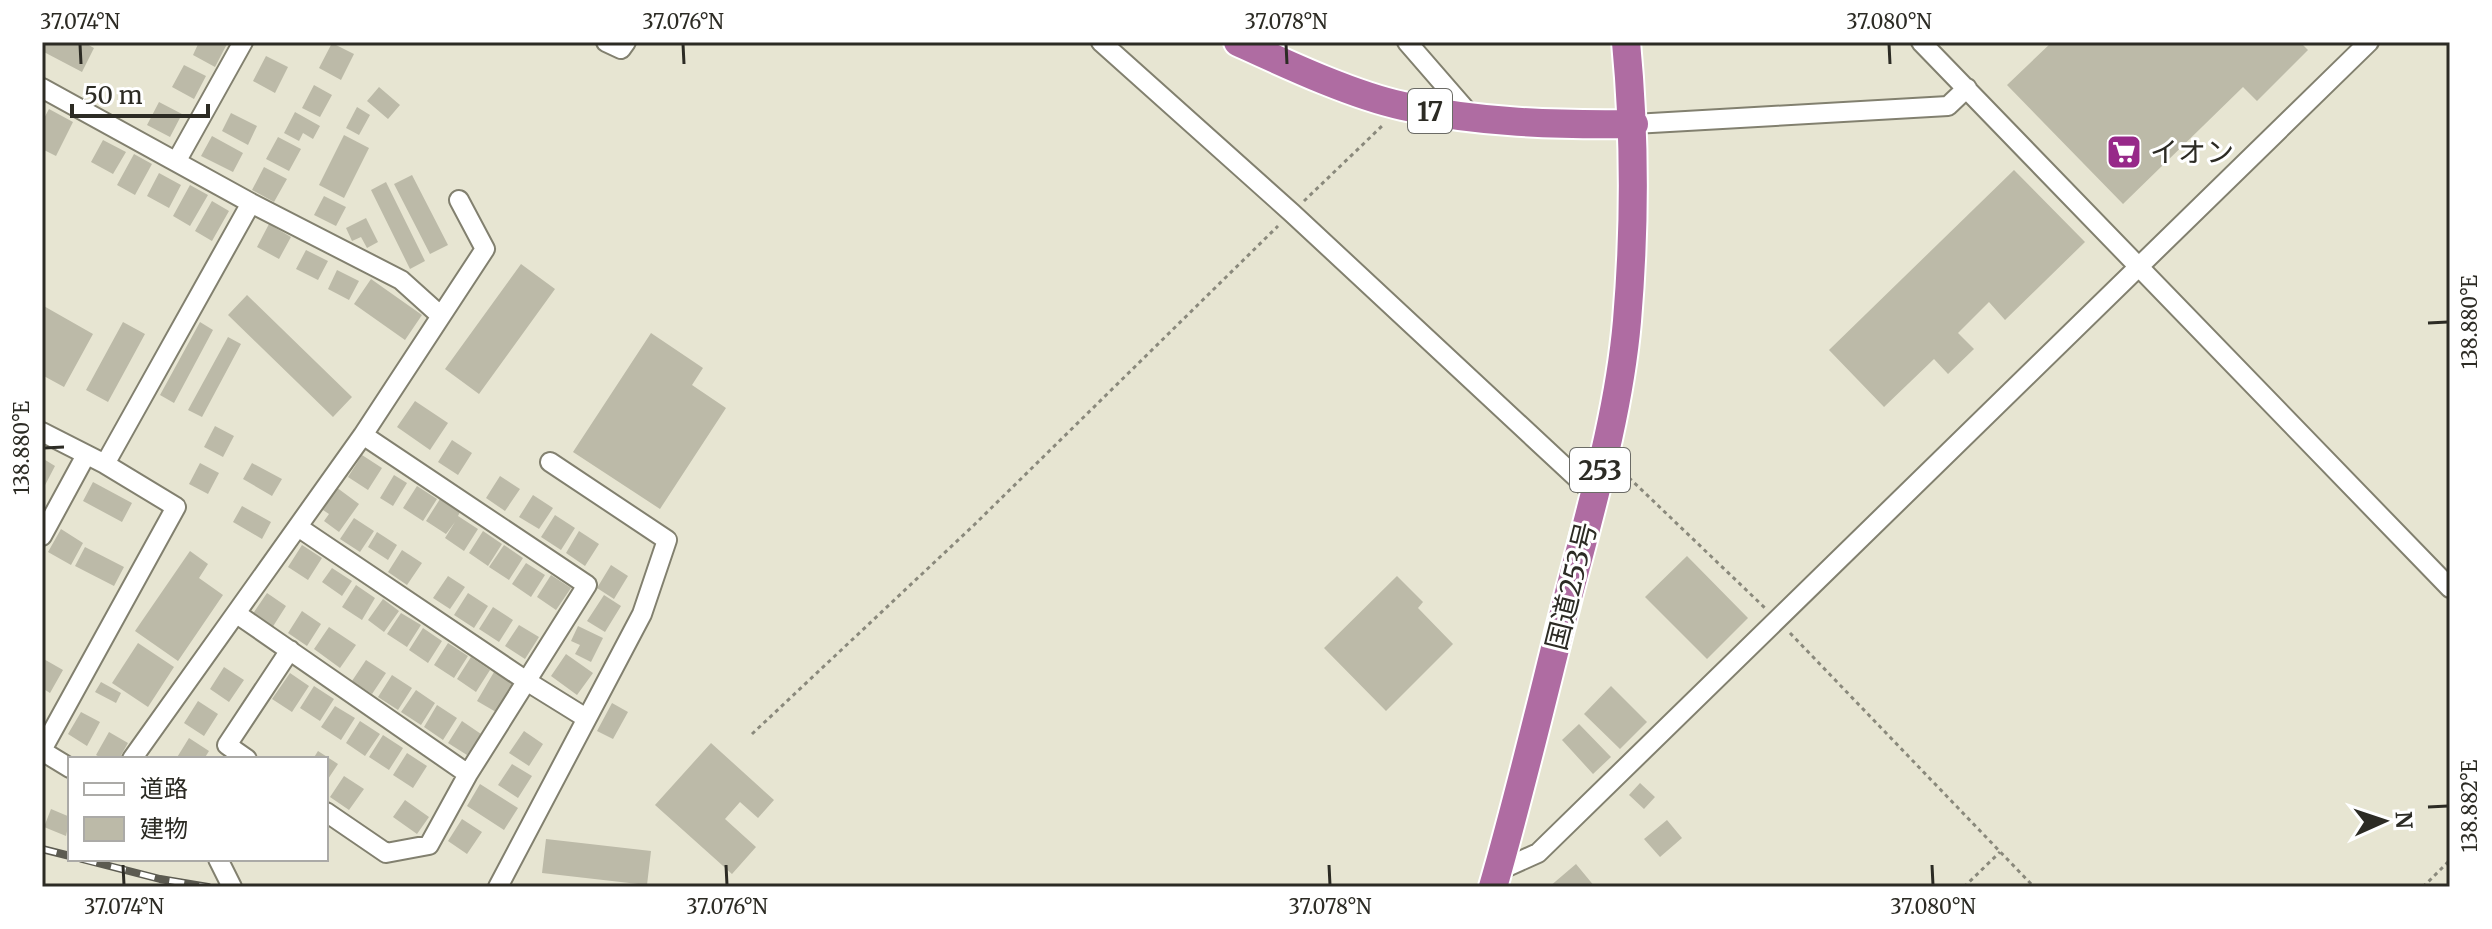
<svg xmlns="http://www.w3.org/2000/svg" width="2492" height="929" viewBox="0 0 2492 929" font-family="Merriweather,'Noto Sans JP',serif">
  <rect width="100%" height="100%" fill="#e7e5d2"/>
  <path fill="#bcbaa8" d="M47,42H83L94,48L82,72L42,51Z
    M199,42L227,44L215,67L193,55Z
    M2052,42H2300L2308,50L2257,101L2243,87L2123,204L2007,85Z
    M332,43L354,54L341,80L319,68Z
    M266,56L288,67L275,93L253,81Z
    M184,65L206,76L194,99L172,87Z
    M314,85L332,95L320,117L302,108Z
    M379,87L400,105L388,119L367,101Z
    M159,102L182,114L170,137L147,125Z
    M357,107L370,115L359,135L346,128Z
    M49,109L73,122L56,156L42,149V122Z
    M295,112L320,126L313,139L303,133L299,141L284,133Z
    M231,113L257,126L248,145L222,131Z
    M344,135L369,148L344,198L319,185Z
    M212,136L243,153L233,172L201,156Z
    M278,137L301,149L289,171L266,159Z
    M103,140L126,152L113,174L91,162Z
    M134,154L152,164L135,195L117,185Z
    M264,167L287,179L274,202L252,190Z
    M2014,170L2085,242L2005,320L1989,302L1958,333L1974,349L1948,374L1934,359L1884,407L1829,350Z
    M159,173L181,185L169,208L147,196Z
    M412,175L448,245L430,254L394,184Z
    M386,182L425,261L410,269L371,190Z
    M190,185L208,195L190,226L173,216Z
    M324,196L346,207L336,226L314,215Z
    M212,201L229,211L212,241L195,231Z
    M366,218L378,242L367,248L361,237L352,241L346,228Z
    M269,224L291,237L279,259L257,247Z
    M306,250L328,261L318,280L296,269Z
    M521,264L555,289L479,394L445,369Z
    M337,270L359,281L349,300L328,289Z
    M371,279L422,315L405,340L354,304Z
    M247,295L352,397L333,417L228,315Z
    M42,305L93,334L64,387L42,375Z
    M123,322L145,334L108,402L86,390Z
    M200,322L213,330L174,403L160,395Z
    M651,333L703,368L692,385L726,408L660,509L573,452Z
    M228,337L241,344L202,417L188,410Z
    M415,401L448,423L430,450L397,427Z
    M215,426L234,436L223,457L204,447Z
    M452,440L472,453L458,475L438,462Z
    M362,455L382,468L368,490L348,477Z
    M42,458L55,466L42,491Z
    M200,463L219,473L208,494L189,484Z
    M252,463L282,479L272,496L243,479Z
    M394,475L407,483L393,506L380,498Z
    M500,476L520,489L505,511L486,498Z
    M93,482L132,503L122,522L83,501Z
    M417,486L437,499L423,521L403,508Z
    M336,487L359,504L339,532L324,521L329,514L320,508Z
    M533,495L553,508L539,529L519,517Z
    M440,499L460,512L458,516L478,529L464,551L445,538L455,522L446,534L426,521Z
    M242,506L271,522L262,539L233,522Z
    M555,515L575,528L561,550L541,537Z
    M354,518L374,531L360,552L340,539Z
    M61,529L83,543L71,565L48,552Z
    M483,531L502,544L488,566L469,553Z
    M579,531L599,544L585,566L566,553Z
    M377,532L397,545L388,560L368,547Z
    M302,545L322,558L308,580L288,567Z
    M504,545L523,558L509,580L489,567Z
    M85,547L124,567L114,586L75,566Z
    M402,550L422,563L407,585L388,572Z
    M190,551L208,564L199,578L223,595L178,661L135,631Z
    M1687,556L1748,618L1707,659L1645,597Z
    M526,563L545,575L531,597L512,584Z
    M611,565L628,576L614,599L597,588Z
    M332,568L352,581L342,596L322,582Z
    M551,575L571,588L556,610L537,597Z
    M448,576L465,587L450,609L433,598Z
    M1397,576L1423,602L1418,608L1453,644L1386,711L1324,648Z
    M356,585L375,598L362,620L342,607Z
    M267,593L286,606L272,628L252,615Z
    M468,593L488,606L474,628L454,615Z
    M604,595L621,606L605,632L587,621Z
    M383,599L399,611L384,632L368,620Z
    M493,607L513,620L499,642L479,629Z
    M302,611L321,624L307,646L288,633Z
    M401,613L421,625L407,647L387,634Z
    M519,625L539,637L525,659L505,646Z
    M578,626L603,638L591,662L575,654L580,645L571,641Z
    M329,627L356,645L340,668L314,649Z
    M423,628L442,641L428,663L409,650Z
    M138,643L174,667L148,707L112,683Z
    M448,643L468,656L454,678L434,665Z
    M566,654L593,673L577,695L551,676Z
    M471,657L490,670L476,692L457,679Z
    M42,658L63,670L50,693L42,688Z
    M366,660L386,673L372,694L352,681Z
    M224,667L244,680L229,702L210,689Z
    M494,672L513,684L496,712L477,701Z
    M290,673L309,686L292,712L272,699Z
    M392,675L412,688L398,710L378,697Z
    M101,682L121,693L116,703L95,692Z
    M314,686L334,699L320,721L300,708Z
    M1611,686L1647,722L1620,749L1584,714Z
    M416,690L435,703L421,725L401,712Z
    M198,701L218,714L204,736L184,723Z
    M612,703L628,712L613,739L597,731Z
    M437,705L457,718L443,740L424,727Z
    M335,706L355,718L341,740L321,727Z
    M81,712L100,722L87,746L68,734Z
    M360,721L380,734L365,756L346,743Z
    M462,721L481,734L467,755L448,743Z
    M1579,724L1611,757L1593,774L1562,740Z
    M524,731L543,744L529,766L509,753Z
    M109,732L128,743L119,759H103L96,755Z
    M383,735L403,748L389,770L369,757Z
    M189,738L209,751L204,759H176Z
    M711,743L774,800L758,818L740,802L725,819L756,847L732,874L655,805Z
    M318,751L338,764L326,782V759H313Z
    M407,753L427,766L413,788L393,775Z
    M512,764L532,776L518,798L498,785Z
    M344,776L364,789L349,810L330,797Z
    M1640,783L1655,797L1644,809L1629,795Z
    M480,784L518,808L504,830L467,806Z
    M405,800L429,817L417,834L393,817Z
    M51,809L70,817L66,836L44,827Z
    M462,819L482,832L467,854L448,841Z
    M1667,820L1682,838L1660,857L1644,839Z
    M546,839L651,851L647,885L542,873Z
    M1576,864L1595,887H1549Z"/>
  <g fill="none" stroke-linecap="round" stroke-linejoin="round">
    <defs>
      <path id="minor" d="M606,42L621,49L626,42
        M1101,42L1292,213L1594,494
        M1407,42L1473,118
        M1921,42L2450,588
        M42,88L251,203L401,280L441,316
        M1634,124L1948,106L1967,88
        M176,162L243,42
        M42,432L105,464L176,507L42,750
        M363,435L485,249L459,200
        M105,464L251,203
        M298,527L528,682L586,718
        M42,536L86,455
        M42,751L70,768
        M132,759L363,435L587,585L468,774L237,614
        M247,759L227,745L290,650
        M326,812L386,853L429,845L468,774
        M218,859L232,887
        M1498,871L1538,853L2369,42
        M498,887L642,614L667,540L550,462"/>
      <path id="highway" d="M1238,42C1286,64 1352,95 1403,106C1479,123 1556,125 1634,124
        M1493,887C1521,790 1544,691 1569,593C1592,504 1619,413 1627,321C1635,227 1635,135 1626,42"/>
    </defs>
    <use href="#minor" stroke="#82806f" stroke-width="22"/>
    <use href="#highway" stroke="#fff" stroke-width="32"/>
    <path stroke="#8a897c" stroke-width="3" stroke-dasharray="4 4" stroke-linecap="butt" d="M1304,201L1382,126
      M1623,472L1765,608
      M1790,633L2034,887
      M752,734L974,525L1278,226
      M1964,887L2000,852
      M2423,887L2450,860"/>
    <use href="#minor" stroke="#fff" stroke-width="18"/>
    <use href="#highway" stroke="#af6ca2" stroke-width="28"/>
    <defs>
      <path id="rail" d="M42,849L70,856
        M82,859L160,879L208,887"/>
    </defs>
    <use href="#rail" stroke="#5c5b51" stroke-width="8"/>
    <use href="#rail" stroke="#fff" stroke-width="5" stroke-dasharray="15" stroke-linecap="butt"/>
  </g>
  <path fill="none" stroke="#2c2b24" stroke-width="3" d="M80,44L81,64M683,44L684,64M1286,44L1287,64M1889,44L1890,64M2428,323L2448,322M44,448L64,447M2428,807L2448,806M123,865L124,885M726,865L727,885M1329,865L1330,885M1932,865L1933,885"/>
  <defs>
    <symbol id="supermarket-square" viewBox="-11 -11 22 22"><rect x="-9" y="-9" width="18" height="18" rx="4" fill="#972989" stroke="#fff"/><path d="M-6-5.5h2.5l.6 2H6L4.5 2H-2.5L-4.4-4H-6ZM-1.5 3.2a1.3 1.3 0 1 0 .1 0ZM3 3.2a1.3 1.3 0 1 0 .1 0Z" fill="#fff"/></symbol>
  </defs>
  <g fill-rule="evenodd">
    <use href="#supermarket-square" x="2104" y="132" width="40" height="40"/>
  </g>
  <g text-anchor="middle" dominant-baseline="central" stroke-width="6" stroke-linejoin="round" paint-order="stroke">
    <g fill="#fff" stroke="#6b6b66" stroke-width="2">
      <rect x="1408" y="89" width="44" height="44" rx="6"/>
      <rect x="1570" y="448" width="60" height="44" rx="6"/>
    </g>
    <g font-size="26" font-weight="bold" fill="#2c2b24">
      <text x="1430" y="111">17</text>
      <text x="1600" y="470">253</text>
    </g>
    <g font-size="28" fill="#2c2b24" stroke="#fff" text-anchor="start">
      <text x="2150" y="152">イオン</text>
    </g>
    <g font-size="28" fill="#2c2b24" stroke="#fff">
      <text transform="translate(1571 586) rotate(-76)">国道253号</text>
    </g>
  </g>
  <rect width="2492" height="929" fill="none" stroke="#ffffff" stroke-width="88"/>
  <rect x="68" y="757" width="260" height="104" fill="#ffffff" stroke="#abaaa7" stroke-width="2"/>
  <rect x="84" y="783" width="40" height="12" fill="#ffffff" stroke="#abaaa7" stroke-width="2"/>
  <text x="140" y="797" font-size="24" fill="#2c2b24">道路</text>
  <rect x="84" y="817" width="40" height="24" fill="#bcbaa8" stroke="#abaaa7" stroke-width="2"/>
  <text x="140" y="837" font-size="24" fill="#2c2b24">建物</text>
  <g transform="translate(2384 821) rotate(87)" stroke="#ffffff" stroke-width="6" paint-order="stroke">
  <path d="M0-6L14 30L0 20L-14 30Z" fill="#2c2b24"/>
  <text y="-12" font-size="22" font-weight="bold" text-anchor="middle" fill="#2c2b24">N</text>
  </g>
  <path d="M72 104v12h136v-12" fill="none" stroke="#2c2b24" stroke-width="4"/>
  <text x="84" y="104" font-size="24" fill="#2c2b24" stroke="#ffffff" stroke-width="6" paint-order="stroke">50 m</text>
  <rect x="44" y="44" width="2404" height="841" fill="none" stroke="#2c2b24" stroke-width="3"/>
  <g font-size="20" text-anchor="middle" fill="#2c2b24">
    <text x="80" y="29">37.074°N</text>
    <text x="683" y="29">37.076°N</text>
    <text x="1286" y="29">37.078°N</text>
    <text x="1889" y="29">37.080°N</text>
    <text transform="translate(2470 322) rotate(-90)" y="7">138.880°E</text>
    <text transform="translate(22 448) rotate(-90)" y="7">138.880°E</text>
    <text transform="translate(2470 806) rotate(-90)" y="7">138.882°E</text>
    <text x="124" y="914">37.074°N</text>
    <text x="727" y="914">37.076°N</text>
    <text x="1330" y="914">37.078°N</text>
    <text x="1933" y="914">37.080°N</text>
  </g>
</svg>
